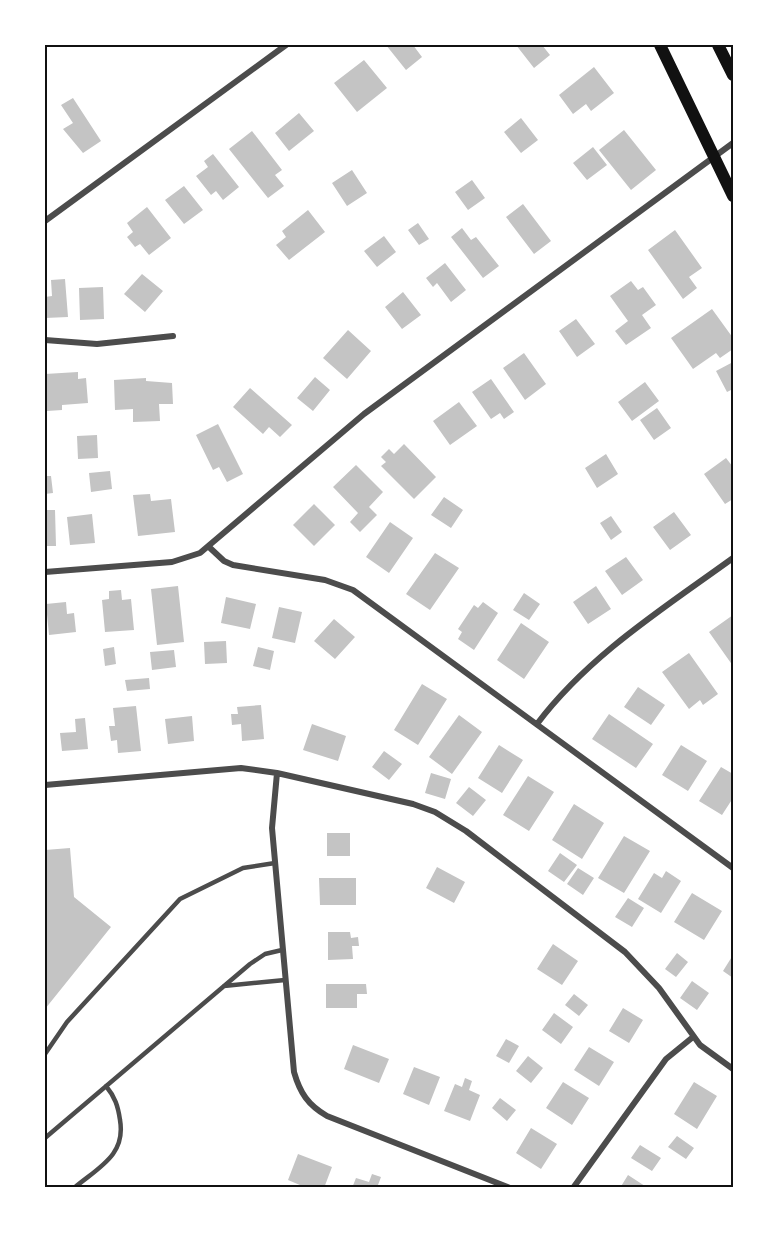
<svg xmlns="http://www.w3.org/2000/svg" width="778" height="1233" viewBox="0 0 778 1233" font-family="'Archivo Narrow',sans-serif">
  <rect width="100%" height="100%" fill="#fff"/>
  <path fill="#c4c4c4" d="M386,45H413L422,57L406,70Z
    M516,45H542L550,55L534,68Z
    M364,60L387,88L357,112L334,83Z
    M594,67L614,93L591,111L586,104L573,114L559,95Z
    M73,98L101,141L83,153L63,129L73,123L61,105Z
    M299,113L314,131L289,151L275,133Z
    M521,118L538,140L521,153L504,132Z
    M624,130L656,170L631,190L599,150Z
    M252,131L282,170L275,175L284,186L268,198L229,149Z
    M593,147L607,165L587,180L573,163Z
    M213,154L239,187L223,200L216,191L211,195L196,176L208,167L204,161Z
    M352,170L367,193L347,206L332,183Z
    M472,180L485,198L468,210L455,192Z
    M184,186L203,210L184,224L165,200Z
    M523,204L551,241L534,254L506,217Z
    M147,207L171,238L149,255L140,244L135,247L127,237L133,232L127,223Z
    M308,210L325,232L289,260L276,245L286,237L282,231Z
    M418,223L429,239L419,245L408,230Z
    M462,228L471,240L476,237L499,266L483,278L451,237Z
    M675,230L702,268L689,277L697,288L683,299L648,250Z
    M384,236L396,252L377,267L364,251Z
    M445,263L466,290L451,302L437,283L433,287L426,278Z
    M142,274L163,291L145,312L124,294Z
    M65,279L68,317L45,318V297L52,296L51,280Z
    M631,281L638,290L643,287L656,305L642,315L651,328L626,345L615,331L628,321L610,296Z
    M103,287L104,319L80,320L79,288Z
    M403,292L421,315L402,329L385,307Z
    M712,309L733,338V349L720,358L716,353L693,369L671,338Z
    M576,319L595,344L577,357L559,331Z
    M348,330L371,351L347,379L323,358Z
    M524,353L546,384L525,400L503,368Z
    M733,362V389L727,392L716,371Z
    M78,372V379L86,378L88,403L62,405V410L47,411L45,374Z
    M315,377L330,390L313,411L297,398Z
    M146,378V381L172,383L173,404H159L160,421L133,422V409L115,410L114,380Z
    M491,379L514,412L504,419L500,413L491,419L472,392Z
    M645,382L659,401L632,421L618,402Z
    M250,388L292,425L280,437L269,427L263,434L233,407Z
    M459,402L477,426L450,445L433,421Z
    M657,408L671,428L654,440L640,420Z
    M218,424L243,474L227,482L219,467L213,470L196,435Z
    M97,435L98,458L78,459L77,436Z
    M404,444L436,477L414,499L381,466L386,462L381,457L389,449L394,454Z
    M606,454L618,474L597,488L585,468Z
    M726,458L733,467V499L725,504L704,474Z
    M356,465L383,492L369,507L377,515L360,532L350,522L358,513L333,487Z
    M110,471L112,489L91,492L89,473Z
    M45,476H51L53,493L45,494Z
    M150,494L151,501L171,499L175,532L138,536L133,495Z
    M444,497L463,510L451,528L431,515Z
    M314,504L335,525L314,546L293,525Z
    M45,510H55L56,546H45Z
    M674,512L691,535L670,550L653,527Z
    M92,514L95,543L70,545L67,517Z
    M611,516L622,532L611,540L600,523Z
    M390,522L413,538L389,573L366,557Z
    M435,553L459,568L430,610L406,594Z
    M626,557L643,580L622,595L605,571Z
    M178,586L184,642L157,645L151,589Z
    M596,586L611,609L588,624L573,602Z
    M121,590L122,600L131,599L134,630L105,632L102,600L109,599V591Z
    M524,593L540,604L529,620L513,610Z
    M226,597L256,604L250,629L221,623Z
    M66,602L67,614L74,613L76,632L49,635L46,604Z
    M483,602L498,613L474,650L458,639L462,632L458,629L474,605L478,608Z
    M279,607L302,612L295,643L272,638Z
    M733,615V666L709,632Z
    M334,619L355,637L335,659L314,641Z
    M521,623L549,642L524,679L497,660Z
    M226,641L227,663L205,664L204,642Z
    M114,647L116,664L105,666L103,649Z
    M258,647L274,651L270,670L253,666Z
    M174,650L176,667L152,670L150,652Z
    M689,653L718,694L703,705L700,700L689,709L662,672Z
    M149,678L150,689L127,691L125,680Z
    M422,684L447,699L418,745L394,730Z
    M638,687L665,705L651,725L624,707Z
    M261,705L264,739L242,741L241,724L232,725L231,714H238L237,707Z
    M136,706L141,751L118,753L117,740L111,741L109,726H115L113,708Z
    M609,714L653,744L636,768L592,739Z
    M459,715L482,732L452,774L429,757Z
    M192,716L194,741L168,744L165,719Z
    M85,718L88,749L62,751L60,733L76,732L75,719Z
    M312,724L346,736L338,761L303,750Z
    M499,745L523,760L502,793L478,778Z
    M681,745L707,761L688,791L662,775Z
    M384,751L402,764L389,780L372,767Z
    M721,767L733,774V798L722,815L699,801Z
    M431,773L451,779L445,799L425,793Z
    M528,776L554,792L529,831L503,815Z
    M469,787L486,800L473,816L456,803Z
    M574,804L604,823L582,859L552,840Z
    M327,833H350V856H327Z
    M624,836L650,851L624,893L598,878Z
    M70,848L74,897L111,927L45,1009V850Z
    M560,853L577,865L564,882L548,871Z
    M437,867L465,882L454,903L426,888Z
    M578,868L594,878L583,895L567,884Z
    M666,871L681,881L661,913L638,899L654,873L662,878Z
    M319,878H356V905H320Z
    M692,893L722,911L704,940L674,922Z
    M628,898L644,908L632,927L615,917Z
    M328,932H350L351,938L358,937L359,946H352L353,959L328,960Z
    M553,944L578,961L562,985L537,969Z
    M677,953L688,962L676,977L665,969Z
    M733,955V978L723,971Z
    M692,981L709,993L697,1010L680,998Z
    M326,984H366L367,994H357V1008H326Z
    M574,994L588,1005L579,1016L565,1005Z
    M623,1008L643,1020L629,1043L609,1031Z
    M554,1013L573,1027L561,1044L542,1030Z
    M506,1039L519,1046L509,1063L496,1056Z
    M353,1045L389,1059L379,1083L344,1069Z
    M589,1047L614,1062L599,1086L574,1070Z
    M528,1056L543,1068L531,1083L516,1071Z
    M414,1067L440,1077L429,1105L403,1094Z
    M465,1078L472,1081L469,1090L480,1095L470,1121L444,1111L455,1084L462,1087Z
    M563,1082L589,1098L572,1125L546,1108Z
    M694,1082L717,1096L697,1129L674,1114Z
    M500,1098L516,1110L507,1121L492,1108Z
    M531,1128L557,1144L541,1169L516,1153Z
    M677,1136L694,1148L686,1159L668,1147Z
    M640,1145L661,1158L652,1171L631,1158Z
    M298,1154L332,1167L324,1188H307L288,1180Z
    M372,1174L381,1177L378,1185L386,1188H352L356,1178L369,1182Z
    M628,1175L648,1188H620Z"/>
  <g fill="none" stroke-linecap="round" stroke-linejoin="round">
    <path stroke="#4c4c4c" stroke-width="4.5" d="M224,986L285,980
      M45,1054L67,1022L180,899L243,868L275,863
      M45,1138L250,964L265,954L282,950
      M74,1188C99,1167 126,1155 120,1120C118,1106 115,1097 106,1086"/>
    <path stroke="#4c4c4c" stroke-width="6" d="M45,221L286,45
      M45,340L97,344L173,336
      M209,547L224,561L233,565L325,580L353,590L733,868
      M45,572L172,562L200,553L364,414L733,143
      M537,724C589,655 664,608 733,558
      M277,773L272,828L294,1072C300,1093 308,1105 327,1116L510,1188
      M45,785L241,768L277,773L413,804L435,812L466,831L625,952L659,988L700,1045L733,1069
      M573,1188L666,1059L693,1037"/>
    <path stroke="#111" stroke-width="12" d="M660,45L733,196
      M718,45L733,75"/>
  </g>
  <rect width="778" height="1233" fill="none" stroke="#ffffff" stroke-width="93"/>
  <rect x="46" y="46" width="686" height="1140" fill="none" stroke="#111" stroke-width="2"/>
</svg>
